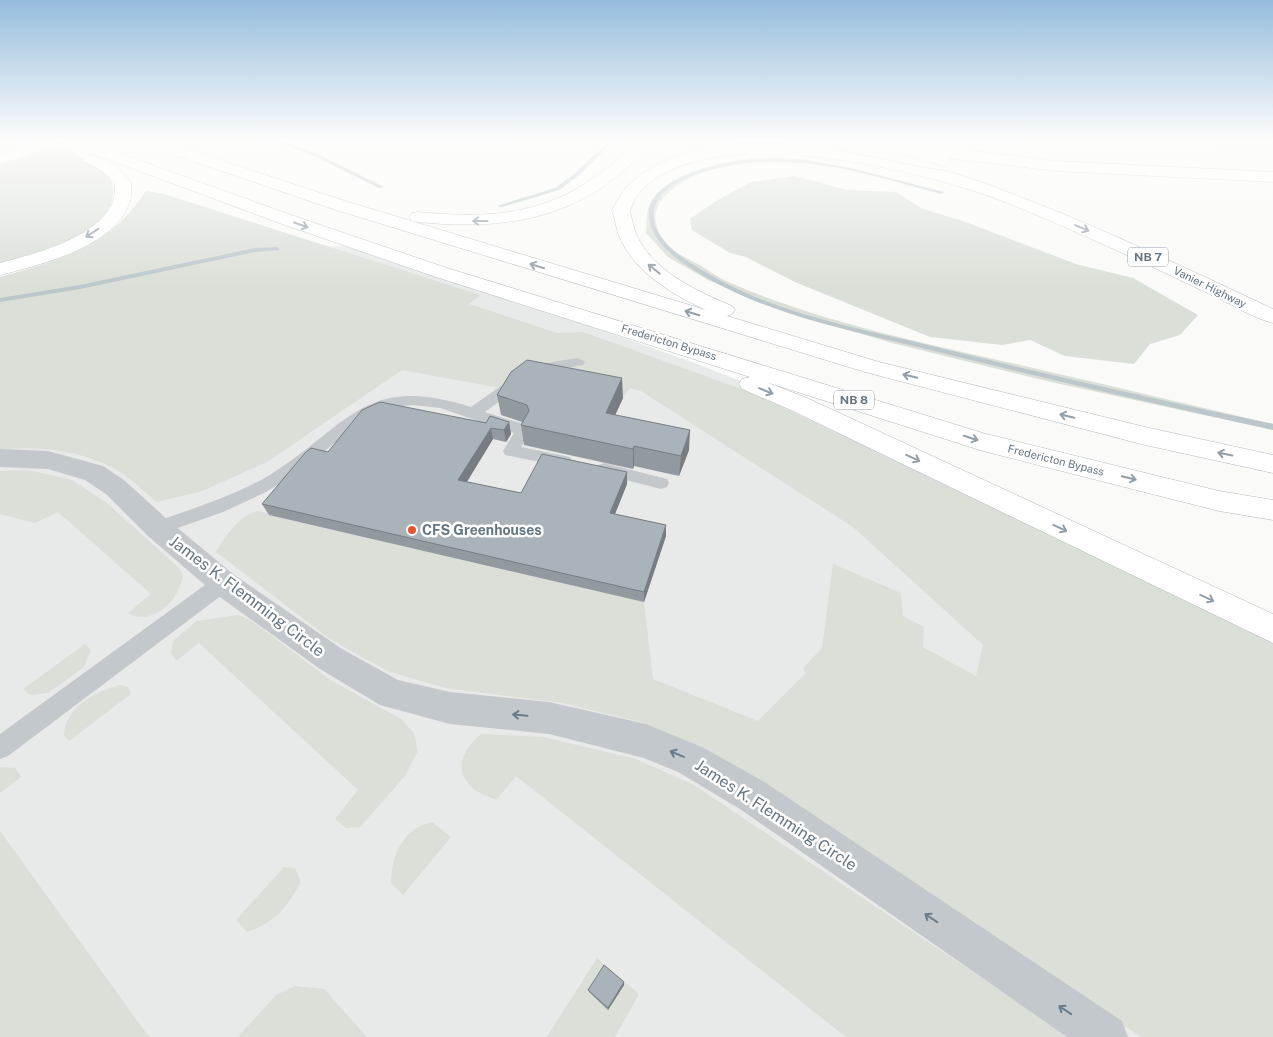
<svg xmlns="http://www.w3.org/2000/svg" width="1273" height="1037" viewBox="0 0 1273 1037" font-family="'Public Sans',sans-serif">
  <rect width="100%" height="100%" fill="#fafaf8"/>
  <path fill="#e8e9e9" d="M1172,142H1273V152L1190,144Z
    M361,245L692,362L799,404L1273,629V1037H0V300L277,249Z"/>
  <path fill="#dadfd7" d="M59,146C76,155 99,163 110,179C114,184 114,194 112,201C98,239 36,256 0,265V165Z
    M751,158L815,162L841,168C790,162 737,154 690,178C657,196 641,218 672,249C680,256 693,261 703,267C712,273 722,280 733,284C833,327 945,347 1050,372C1125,389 1199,407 1273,424V430L1051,382L892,343L779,309L708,280L668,257L646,233C647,225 646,213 649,206C666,171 717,164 751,158Z
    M795,176L847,190L896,192L923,209L963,221L1076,264L1133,278L1198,315L1180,335L1150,344L1134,364L1065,356L1030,340L1002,345L930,337L795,282L746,257L730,253L692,230L690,219L716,201L751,182Z
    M146,191L164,194L480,295L469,304L557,333L583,332L747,391L872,449L1273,643V1037H1141L790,801L707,750L644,723L563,703L445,688L387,671L330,639L216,552C224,537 240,515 258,511L644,602L653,679L758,721L806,673L803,668L822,648L833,564L901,593L903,616L924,627L923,647L976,676L983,645L853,527L641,391L630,388L623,398L506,389L402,370L267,462L202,491L157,502C144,492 131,478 117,470C82,451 40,445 0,450V277C61,260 109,247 146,191Z
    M28,470L72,480L107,503L180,569L183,577C181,583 179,590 175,596C167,611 143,624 128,613L151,594L58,512L35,523L0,514V471Z
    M238,615L249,619L332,681L401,719L414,733L418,751L405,776L360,827L346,828L335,819L358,790L199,643L176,661L171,653L173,641L197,621Z
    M85,644L91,650L84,667L48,693L30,695L23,689Z
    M120,685L128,687L131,694L69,741L64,735C66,706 95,692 120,685Z
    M481,734L543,737L636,759L694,785L1070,1037H846L516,776L496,800C490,797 480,794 475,790C451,770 463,750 481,734Z
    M0,767L15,768L21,777L0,793Z
    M432,822L451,837L403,895L391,883C392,855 402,829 432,822Z
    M0,831L149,1037H0Z
    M284,867L295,868L301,882C286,908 276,922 247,932L236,920Z
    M597,958L639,994L615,1037H547Z
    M295,986L324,989L367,1037H238L276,995Z"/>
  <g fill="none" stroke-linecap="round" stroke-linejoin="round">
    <path fill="#bbc7cb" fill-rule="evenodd" d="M281,142H285L318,154L384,187L379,188L314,156L281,144Z
      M608,142H613L578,176L559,190L502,207L497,206L555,188L574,174Z
      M783,158L805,160L851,168L944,192L941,194C889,180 836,163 782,161C748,160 636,173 656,228C665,252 704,271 725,283C788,316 862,329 932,346C1045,374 1159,400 1273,424V430C1160,405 1047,379 934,351C854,331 768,316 697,272C676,259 652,243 649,217C645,179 717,164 745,160C758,158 770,158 783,158Z
      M277,247L279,248V250L255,252L80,289L0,302V298L80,285L255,248Z"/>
    <path stroke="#d5d9db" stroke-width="17" stroke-dasharray="17 9" stroke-linecap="butt" d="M61,142L64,144"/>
    <defs>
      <path id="primary" d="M35,142H57L55,145L0,164V154Z"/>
      <path id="highway" d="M67,142H88L294,216L447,268L986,434L1219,491L1273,500V520L1219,511L983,451L766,382L807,398L1273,614V643L791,410L742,389L739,384L742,379L750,377L433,276L282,224L69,145Z
        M143,142H165L345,201L706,310C673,295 634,272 619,236C616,228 615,219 612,210C618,201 623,189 632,182C704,121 825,146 909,165C923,168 940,169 953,173C988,183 1022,198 1056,211C1129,241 1201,275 1273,309V323C1254,318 1236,307 1218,298C1182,281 1145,263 1109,247C1060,225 1009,201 958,186C880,163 704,124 641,191C636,196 633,204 630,210C632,220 634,231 639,240C657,273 699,292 732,306L735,310L732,314L727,316L879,362L1145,427L1273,455V473L1145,445L865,372L333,209L145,145Z
        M636,142H651C641,156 627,169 613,179C557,224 487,229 418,222L412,221L409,217L412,213L418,212C511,221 568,210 636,142Z
        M874,142H897L919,149L926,145L1056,161L1273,172V182L1056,171L949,158L951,161L948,164L943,166L876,145Z
        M91,155L116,166L131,182C131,188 132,196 130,201C116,247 40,265 0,275V263C34,254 98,238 113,202C115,197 115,189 115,183L104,172L83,160Z"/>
    </defs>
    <use href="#primary" stroke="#b5babe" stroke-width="1"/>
    <use href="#highway" stroke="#b4b9bd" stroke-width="1"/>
    <path fill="#c3c8cc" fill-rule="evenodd" d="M578,358L585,362L583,365L549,371L529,379L485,412L529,426L531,430L521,447L570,457L572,461L570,465L564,467L505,455L503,451L514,433L440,408L413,405L394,407L361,422L297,473L266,492L223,512L158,535L152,533L149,528L152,523C191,509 232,497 268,476C348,427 363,372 471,407L519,373L546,363Z
      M604,463L667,479L669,483L667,487L661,489L598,473L596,469L598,465Z
      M223,575L230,577L232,583L230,589L8,756L0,759V734L216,577Z"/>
    <path fill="#c3c8cc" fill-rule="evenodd" d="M0,449L48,451L103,466L124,480L168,520L233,574L342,649L398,680L450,692L549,702L646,724L704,748L766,783L1122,1021L1128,1037H1067L740,809L678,772L644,758L549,734L450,724L380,705L320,669L213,592L148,536L106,494L85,480L48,469L0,467Z"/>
    <use href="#primary" fill="#fff" fill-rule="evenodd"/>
    <use href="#highway" fill="#fff" fill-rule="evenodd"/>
  </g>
  <path fill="#929a9f" d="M497,395L623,398L615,415L689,450L679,476L634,466L633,469L524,445L521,425L522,422L501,415Z
    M509,422L511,434L506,442L493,439L467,482L521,493L627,484L615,514L666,525V536L644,602L269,515L262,504L328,452L486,423Z
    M624,982V985L608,1010L589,992L588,990Z"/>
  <path fill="#777d82" d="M622,378L623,398L607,433L606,413Z
    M509,422L511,434L506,442L504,430Z
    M491,428L493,439L461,491L458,480Z
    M690,430L689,450L679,476L681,456Z
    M634,446V466L633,469V449Z
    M627,472V484L611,524L610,513Z
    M666,525V536L644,602V592Z
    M624,982V985L608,1010V1008Z"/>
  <path fill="#aab3b9" stroke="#777d82" d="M527,360L622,378L606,413L690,430L681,456L634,446L633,449L521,425L529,411L527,405L497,395L511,372Z
    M380,402L486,423L490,416L509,422L504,430L491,428L458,480L521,493L542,454L627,472L610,513L666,525L644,592L262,504L305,453L311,448L328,452L362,410Z
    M604,965L624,982L608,1008L588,990Z"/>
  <defs><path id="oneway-shaft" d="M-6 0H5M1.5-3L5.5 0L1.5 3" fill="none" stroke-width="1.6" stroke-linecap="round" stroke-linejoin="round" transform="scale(1.25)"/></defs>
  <g stroke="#939fa8">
    <use href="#oneway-shaft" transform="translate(480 221) rotate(180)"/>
    <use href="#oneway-shaft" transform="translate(301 225) rotate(19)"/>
    <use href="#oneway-shaft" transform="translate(1082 228) rotate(23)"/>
    <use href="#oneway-shaft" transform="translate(92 233) rotate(147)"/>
    <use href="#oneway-shaft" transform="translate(537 266) rotate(-163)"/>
    <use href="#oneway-shaft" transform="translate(654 269) rotate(-141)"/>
    <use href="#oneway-shaft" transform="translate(692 313) rotate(-163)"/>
    <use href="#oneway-shaft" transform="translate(910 376) rotate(-166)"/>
    <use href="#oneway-shaft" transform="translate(766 391) rotate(22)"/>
    <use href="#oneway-shaft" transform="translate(1067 416) rotate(-166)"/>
    <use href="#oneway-shaft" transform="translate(971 438) rotate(18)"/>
    <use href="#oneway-shaft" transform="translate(1225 454) rotate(-168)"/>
    <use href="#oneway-shaft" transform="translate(913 458) rotate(25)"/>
    <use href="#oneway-shaft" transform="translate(1129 478) rotate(14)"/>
    <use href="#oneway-shaft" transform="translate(1060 528) rotate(25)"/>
    <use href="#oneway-shaft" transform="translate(1207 598) rotate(25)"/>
  </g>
  <g stroke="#6a7a87">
    <use href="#oneway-shaft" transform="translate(520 715) rotate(-175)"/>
    <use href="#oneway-shaft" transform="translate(677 754) rotate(-157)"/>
    <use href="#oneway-shaft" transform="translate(931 918) rotate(-146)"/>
    <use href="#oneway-shaft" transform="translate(1065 1010) rotate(-146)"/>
  </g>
  <linearGradient id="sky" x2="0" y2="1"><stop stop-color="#96bcdc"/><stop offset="0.49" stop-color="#fdfdfc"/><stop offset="1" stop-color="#fdfdfc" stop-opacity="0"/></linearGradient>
  <rect width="1273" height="287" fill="url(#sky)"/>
  <circle fill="#e4572e" stroke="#fff" stroke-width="2" cx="412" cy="530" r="5"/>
  <g text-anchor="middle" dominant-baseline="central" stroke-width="5" stroke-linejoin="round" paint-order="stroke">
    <g font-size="11" fill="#657683" stroke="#fff">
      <text transform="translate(1210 287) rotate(26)">Vanier Highway</text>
      <text transform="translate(669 342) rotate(17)">Fredericton Bypass</text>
      <text transform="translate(1056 460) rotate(14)">Fredericton Bypass</text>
    </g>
    <g fill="#fff" stroke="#939fa8" stroke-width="1">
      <rect x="1128" y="247.5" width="40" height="19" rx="4"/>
      <rect x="834" y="390.5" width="40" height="19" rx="4"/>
    </g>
    <g font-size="12" font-weight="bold" fill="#657683">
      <text x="1148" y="257">NB 7</text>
      <text x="854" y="400">NB 8</text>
    </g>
    <g font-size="14" font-weight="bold" fill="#657683" stroke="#fff" text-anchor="start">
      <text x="422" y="530">CFS Greenhouses</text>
    </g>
    <g font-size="16" fill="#657683" stroke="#fff">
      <text transform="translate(247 596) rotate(37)">James K. Flemming Circle</text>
      <text transform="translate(776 815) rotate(33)">James K. Flemming Circle</text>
    </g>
  </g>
</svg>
